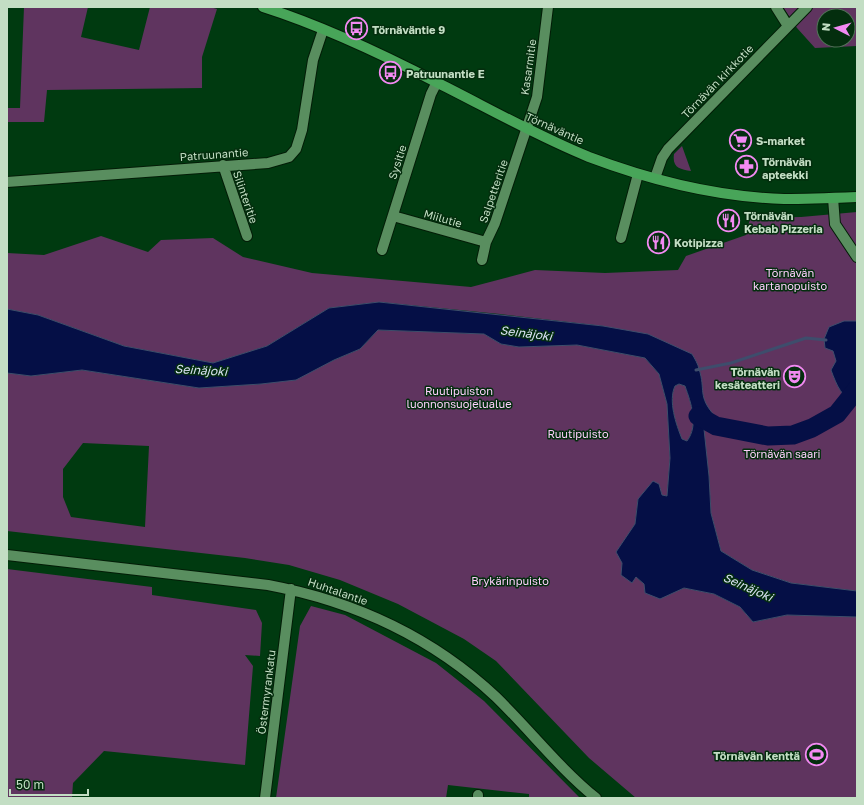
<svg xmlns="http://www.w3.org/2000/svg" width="864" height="805" viewBox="0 0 864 805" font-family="'Golos Text',sans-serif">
  <rect width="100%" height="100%" fill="#003a10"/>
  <path fill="#5f345f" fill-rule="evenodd" d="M24,7H88L81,37L139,50L150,7H210L217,9L202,57V88L47,90L44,122H7V108H20Z
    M783,7H857V46L815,48L797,28ZM824,16H848V40H824Z
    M682,146L691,171C680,169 672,168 674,154Z
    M857,212V591L791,583L752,570L721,551L711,513L709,476L704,436V429L715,416L706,407L701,391L603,326L500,314L379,302L329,308L267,346L213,363L124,346L38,315L7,309V253L44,255L101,236L148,252L161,240L213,238L243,257L312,273L471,287L535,270L605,273L678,270L686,256L746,235L750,218L801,217Z
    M378,330L484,334L501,344L519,347L577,345L645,358L659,374L667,404L670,458L667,496L662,495L659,485L638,499L635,524L617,552L636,577L660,598L684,588L714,594L740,607L753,622L787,615L857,617V798H636L589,758L496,661L464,639L398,604L340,580L289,565L245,558L7,531V373L31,376L82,370L199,388L261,384L296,379L334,360L360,349ZM83,443L149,446L145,527L71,517L63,497V469Z
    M679,384L685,386C691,403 699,425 687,441L682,439C676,424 668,401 675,386Z
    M7,569L152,587V595L256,610L262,623L260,656L245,655L253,666L245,765L104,751L73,783L72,798H7Z
    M311,606L345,615L436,663L484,701L580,798H529V794L448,785L446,798H276L300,626Z"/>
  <path fill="#050f46" stroke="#3e4d6c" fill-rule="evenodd" d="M379,302L603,326L648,334L692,354C695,359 698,364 699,369C706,390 697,396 715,416L713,424L704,429L709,476L711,513L721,551L752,570L791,583L857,591V617L787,615L753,622L740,607L714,594L684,588L660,599L645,593L644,584L636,577L632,583L621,575L622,563L616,552L635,524L638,499L653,481L659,484L662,495L667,496L670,458L667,404L659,374L645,358L577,345L519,347L501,344L484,334L378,330L360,349L334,360L296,380L261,384L199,388L82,370L31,376L7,373V309L38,315L124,346L213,363L267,346L329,308ZM679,384L685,386C691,403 699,425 687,441L682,439C676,424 668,401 675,386Z
    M844,321H857V404C841,397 837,386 831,370L836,361L833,351L825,348L824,339L829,327Z"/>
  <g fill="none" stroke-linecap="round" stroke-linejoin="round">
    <path stroke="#3e4d6c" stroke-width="3" d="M696,370L731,363L806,338L826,340"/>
    <path stroke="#050f46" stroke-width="19" d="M698,416L716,426L768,436L793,435L812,428L837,414L857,389"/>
    <defs>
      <path id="street" d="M776,7L788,26
        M223,165L247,236
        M655,178L662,158L668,149L807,7
        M7,182L268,163L289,157L296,149L302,130L313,60L323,30
        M833,198L835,224L857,257
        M393,216L486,242
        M621,238L638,174
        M382,250L431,94L437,82
        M482,260L486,242L495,223L537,97L548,7
        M478,798V795"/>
      <path id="secondary" d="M7,555L268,585C353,601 432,637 496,697C530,730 559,768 596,798
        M265,798L291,589"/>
      <path id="primary" d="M263,7C323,26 382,54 438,83C488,108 537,136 589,157C650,180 718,197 784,199C808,199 833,198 857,197"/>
    </defs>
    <use href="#street" stroke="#031d07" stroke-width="12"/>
    <use href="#secondary" stroke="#031d07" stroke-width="12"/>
    <use href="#primary" stroke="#031d07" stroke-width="12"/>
    <use href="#street" stroke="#598e5f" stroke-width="10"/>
    <use href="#secondary" stroke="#598e5f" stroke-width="10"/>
    <use href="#primary" stroke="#48a559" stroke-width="10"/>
  </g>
  <defs>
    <symbol id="bus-ring" viewBox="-11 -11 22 22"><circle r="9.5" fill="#042e0e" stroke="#f28af2" stroke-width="1.5"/><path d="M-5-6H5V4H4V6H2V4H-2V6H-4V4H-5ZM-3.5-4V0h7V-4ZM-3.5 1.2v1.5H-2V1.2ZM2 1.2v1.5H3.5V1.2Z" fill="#f28af2"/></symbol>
    <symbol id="supermarket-ring" viewBox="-11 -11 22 22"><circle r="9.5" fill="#042e0e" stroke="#f28af2" stroke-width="1.5"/><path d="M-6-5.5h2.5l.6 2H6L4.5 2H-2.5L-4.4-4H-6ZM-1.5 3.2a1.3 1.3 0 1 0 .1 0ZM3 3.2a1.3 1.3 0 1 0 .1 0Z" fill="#f28af2"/></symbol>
    <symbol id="pharmacy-ring" viewBox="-11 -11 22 22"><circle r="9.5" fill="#042e0e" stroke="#f28af2" stroke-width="1.5"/><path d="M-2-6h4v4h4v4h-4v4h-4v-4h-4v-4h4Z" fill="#f28af2"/></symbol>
    <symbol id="restaurant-ring" viewBox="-11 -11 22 22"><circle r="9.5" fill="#042e0e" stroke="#f28af2" stroke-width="1.5"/><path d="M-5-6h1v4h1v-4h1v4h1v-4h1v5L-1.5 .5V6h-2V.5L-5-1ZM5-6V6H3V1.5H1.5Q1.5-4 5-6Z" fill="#f28af2"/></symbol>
    <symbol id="theatre-ring" viewBox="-11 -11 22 22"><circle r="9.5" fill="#042e0e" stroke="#f28af2" stroke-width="1.5"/><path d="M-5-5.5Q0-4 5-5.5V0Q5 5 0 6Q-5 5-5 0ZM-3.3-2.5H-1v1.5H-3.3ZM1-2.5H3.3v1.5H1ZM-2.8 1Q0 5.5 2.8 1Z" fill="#f28af2"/></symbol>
    <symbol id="stadium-ring" viewBox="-11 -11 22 22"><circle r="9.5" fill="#042e0e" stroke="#f28af2" stroke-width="1.5"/><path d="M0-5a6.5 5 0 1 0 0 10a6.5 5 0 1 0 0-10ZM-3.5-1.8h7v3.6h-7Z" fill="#f28af2"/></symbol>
  </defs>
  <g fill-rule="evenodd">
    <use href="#bus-ring" x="344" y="16" width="25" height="25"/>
    <use href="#bus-ring" x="378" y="60" width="25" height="25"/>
    <use href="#supermarket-ring" x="728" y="128" width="25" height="25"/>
    <use href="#pharmacy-ring" x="734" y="154" width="25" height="25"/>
    <use href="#restaurant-ring" x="716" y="208" width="25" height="25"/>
    <use href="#restaurant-ring" x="646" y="230" width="25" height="25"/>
    <use href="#theatre-ring" x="782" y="364" width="25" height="25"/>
    <use href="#stadium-ring" x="804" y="742" width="25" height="25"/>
  </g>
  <g text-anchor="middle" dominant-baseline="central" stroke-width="3" stroke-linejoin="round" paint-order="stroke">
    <g font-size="11" font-weight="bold" fill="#c3dec4" stroke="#042e0e" text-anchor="start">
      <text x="372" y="29">Törnäväntie 9</text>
      <text x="406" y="73">Patruunantie E</text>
      <text x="756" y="140">S-market</text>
      <text x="762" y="161">Törnävän<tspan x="762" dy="13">apteekki</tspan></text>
      <text x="744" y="215">Törnävän<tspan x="744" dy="13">Kebab Pizzeria</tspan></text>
      <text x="674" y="242">Kotipizza</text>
      <text x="780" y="371" text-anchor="end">Törnävän<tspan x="780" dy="13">kesäteatteri</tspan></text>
      <text x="800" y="755" text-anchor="end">Törnävän kenttä</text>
    </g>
    <g font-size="11" fill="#c3dec4" stroke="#042e0e">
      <text transform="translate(528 67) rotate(-82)">Kasarmitie</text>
      <text transform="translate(717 81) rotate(-46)">Törnävän kirkkotie</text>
      <text transform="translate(555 128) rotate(24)">Törnäväntie</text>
      <text transform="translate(214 154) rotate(-4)">Patruunantie</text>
      <text transform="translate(397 162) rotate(-72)">Sysitie</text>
      <text transform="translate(493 191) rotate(-71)">Salpetteritie</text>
      <text transform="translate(246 197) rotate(71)">Silinteritie</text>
      <text transform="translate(443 218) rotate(16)">Miilutie</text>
      <text transform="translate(338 591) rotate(19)">Huhtalantie</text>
      <text transform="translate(266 692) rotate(-83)">Östermyrankatu</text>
    </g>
    <g font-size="11" fill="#fdcefc" stroke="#042e0e">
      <text x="790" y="272">Törnävän<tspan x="790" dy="13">kartanopuisto</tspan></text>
      <text x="459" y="390">Ruutipuiston<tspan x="459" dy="13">luonnonsuojelualue</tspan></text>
      <text x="578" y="433">Ruutipuisto</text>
      <text x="782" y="453">Törnävän saari</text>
      <text x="510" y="580">Brykärinpuisto</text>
    </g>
    <g font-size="12" font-style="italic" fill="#dae2f5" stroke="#042e0e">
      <text transform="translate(526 333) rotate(7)">Seinäjoki</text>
      <text transform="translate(201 370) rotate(3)">Seinäjoki</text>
      <text transform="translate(748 587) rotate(24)">Seinäjoki</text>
    </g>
  </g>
  <rect width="864" height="805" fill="none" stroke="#c3dec4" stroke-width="16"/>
  <g transform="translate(836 28) rotate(276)"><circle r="19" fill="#042e0e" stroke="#507457"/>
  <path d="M0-3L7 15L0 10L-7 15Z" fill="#f28af2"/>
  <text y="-6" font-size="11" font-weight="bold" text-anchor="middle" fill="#c3dec4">N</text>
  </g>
  <path d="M10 789v6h78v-6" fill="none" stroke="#c3dec4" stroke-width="2"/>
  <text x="16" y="789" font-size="12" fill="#c3dec4" stroke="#042e0e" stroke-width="3" paint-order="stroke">50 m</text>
</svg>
